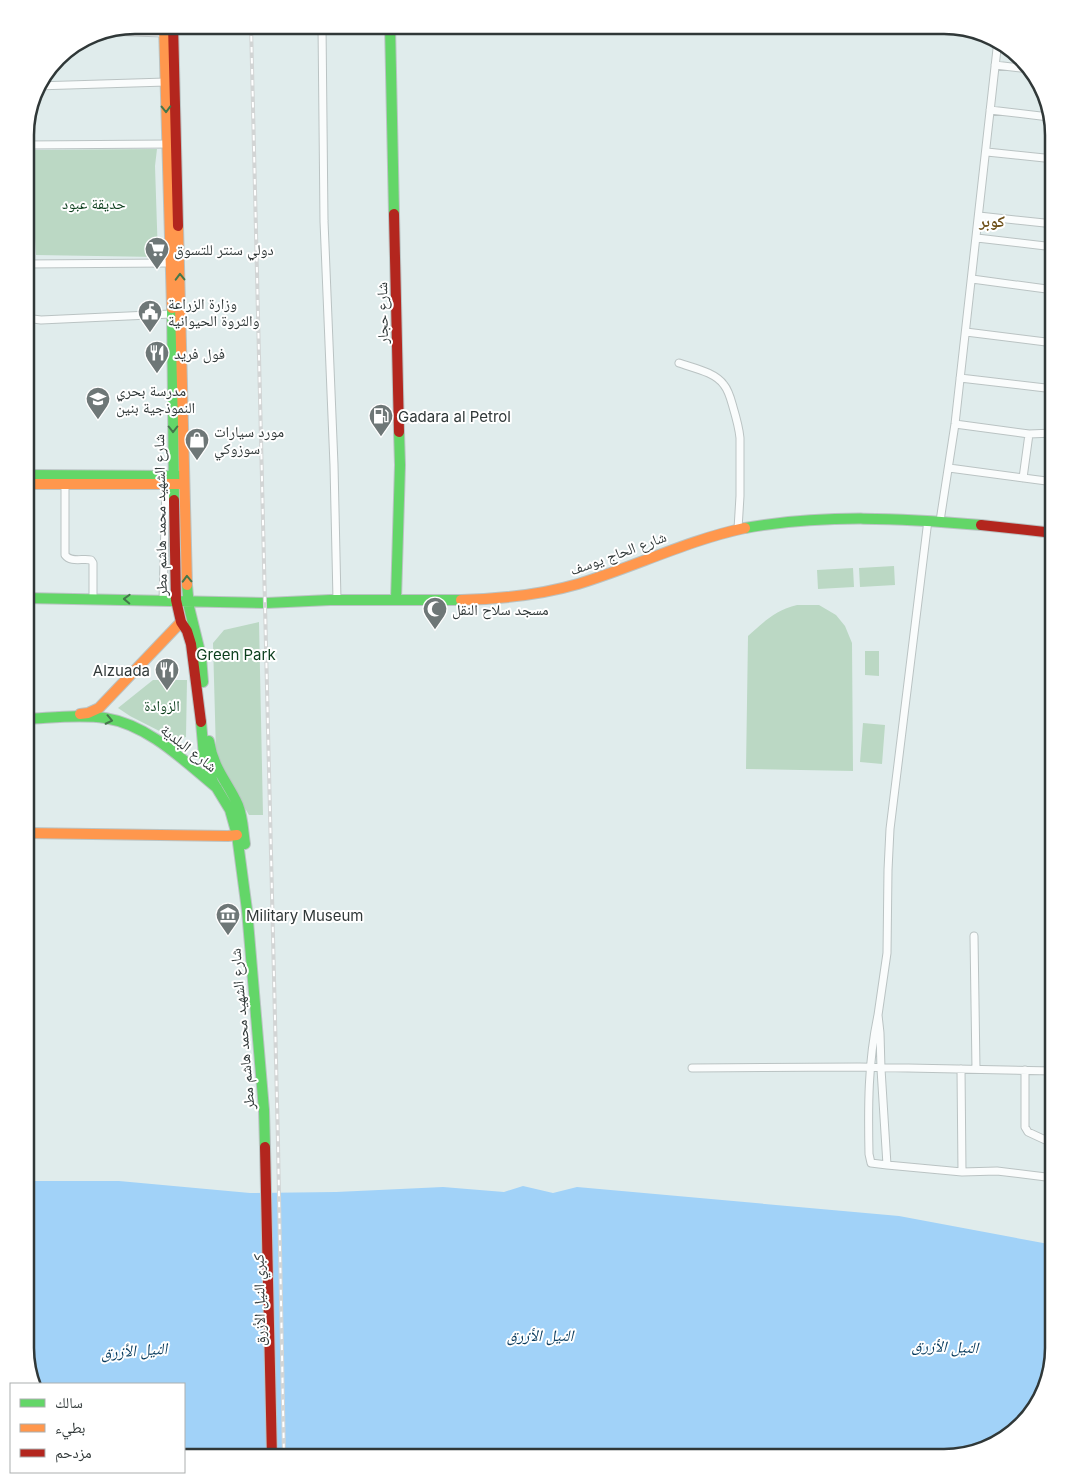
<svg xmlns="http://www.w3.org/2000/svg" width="1079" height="1483" viewBox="0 0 1079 1483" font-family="Inter,'Noto Naskh Arabic',sans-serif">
  <rect width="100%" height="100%" fill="#e0ecec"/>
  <path fill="#bbd8c4" d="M157,149L155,166L158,257L36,255L30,150Z
    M894,566L895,585L860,587L859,568Z
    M853,568L854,587L818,589L817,570Z
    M797,605H819L836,615L845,626L852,643L853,771L746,769L748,636C764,622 775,610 797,605Z
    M259,622L263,815H249L240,800L216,753L213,643L224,630Z
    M865,651H879V676L865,675Z
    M153,680H187L186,737L177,740L130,716L118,708Z
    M863,723L885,725L882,764L860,762Z"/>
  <path fill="#a1d2f8" d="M25,1181H119L250,1193L336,1192L443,1187L504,1192L523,1186L553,1193L577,1187L899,1216L1054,1245V1348L1039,1403L999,1443L944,1458H184V1384H35L25,1348Z"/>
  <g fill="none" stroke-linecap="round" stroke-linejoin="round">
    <defs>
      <path id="street" d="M322,25L324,221L334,465L337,600
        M103,31L164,33
        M995,65L1029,69
        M36,86L166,82
        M990,110L1049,117
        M25,145L171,144
        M987,152L1054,159
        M979,216L1054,224
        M977,238L1054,247
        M25,264L170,263
        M972,279L1054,290
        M25,318L41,320L171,314
        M966,332L1054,343
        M679,363C693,368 715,372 724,385C729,391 731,400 733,407C736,417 739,427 740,438V496L738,529
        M960,378L1054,389
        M955,424L1029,434L1054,433
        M949,468L1054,482
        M1023,478L1029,434
        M65,483V555C71,563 83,558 91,560L93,563V599
        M940,521L955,424L998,40
        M163,601L166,484
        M974,936L976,1069
        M1053,978L1054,1026
        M878,1015L887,953L888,870L890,829L928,520
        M878,1015L880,1033L881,1069L887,1165L871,1163L869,1154C868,1106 868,1062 878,1015Z
        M692,1068L859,1067L1054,1071
        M961,1069L962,1172
        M1025,1070V1127L1028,1132L1054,1144
        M887,1165L962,1172L997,1171L1054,1178"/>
      <path id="fast" d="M390,25L394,214
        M172,308L174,500
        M25,475L181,476
        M745,528C824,514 903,518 981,525
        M187,585L189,607L201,656L203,682
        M25,598L266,603L330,600H461
        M396,600L400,465L399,432
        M25,719C51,718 79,714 105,718C149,725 184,761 217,788
        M201,722L204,756L213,782L230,810L237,835L247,910L264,1110L265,1147
        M209,741C214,770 227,781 238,805C243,818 243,831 245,844"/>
      <path id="slow" d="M164,25L172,308
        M178,226L187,585
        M25,484H182
        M461,600C501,599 540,595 578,584C634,567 688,540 745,528
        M80,714L88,713L99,708L181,622
        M25,833L228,836L237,835"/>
      <path id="jam" d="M173,25L178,226
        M394,214L399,432
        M174,500L176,600L181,622L187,631L191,644L201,722
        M981,525L1054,533
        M265,1147L272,1458"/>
    </defs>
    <use href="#street" stroke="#bac3c3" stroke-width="9"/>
    <use href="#fast" stroke="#bac3c3" stroke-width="12"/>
    <use href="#slow" stroke="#bac3c3" stroke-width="12"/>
    <use href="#jam" stroke="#bac3c3" stroke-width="12"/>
    <use href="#street" stroke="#fafcfc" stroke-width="7"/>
    <use href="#fast" stroke="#63d668" stroke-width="10"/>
    <use href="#slow" stroke="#ff974d" stroke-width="10"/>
    <use href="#jam" stroke="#b3261e" stroke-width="10"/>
    <defs>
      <path id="rail" d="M251,25L278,1143L284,1458"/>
    </defs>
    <use href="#rail" stroke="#d2d5d5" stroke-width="4"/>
    <use href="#rail" stroke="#fff" stroke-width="2" stroke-dasharray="5.5" stroke-linecap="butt"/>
  </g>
  <defs><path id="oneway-chevron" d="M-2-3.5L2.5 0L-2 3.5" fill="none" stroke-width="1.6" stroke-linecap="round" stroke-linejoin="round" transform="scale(1.25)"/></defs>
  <g stroke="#44774b">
    <use href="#oneway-chevron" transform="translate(166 109) rotate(89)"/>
    <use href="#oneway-chevron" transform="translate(180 277) rotate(-91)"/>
    <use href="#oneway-chevron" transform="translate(173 429) rotate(90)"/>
    <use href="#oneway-chevron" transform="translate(187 579) rotate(-92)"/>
    <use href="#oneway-chevron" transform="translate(127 599) rotate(-178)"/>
    <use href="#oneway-chevron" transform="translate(109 720) rotate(12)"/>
  </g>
  <defs>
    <symbol id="supermarket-pin" viewBox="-11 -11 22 30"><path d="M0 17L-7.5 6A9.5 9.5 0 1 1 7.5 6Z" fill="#6e7777" stroke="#fff"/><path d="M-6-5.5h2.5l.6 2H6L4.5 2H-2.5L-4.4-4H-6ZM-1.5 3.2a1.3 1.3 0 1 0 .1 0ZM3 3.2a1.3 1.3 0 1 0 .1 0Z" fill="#fff"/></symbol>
    <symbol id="civic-pin" viewBox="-11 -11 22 30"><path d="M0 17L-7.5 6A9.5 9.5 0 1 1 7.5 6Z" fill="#6e7777" stroke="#fff"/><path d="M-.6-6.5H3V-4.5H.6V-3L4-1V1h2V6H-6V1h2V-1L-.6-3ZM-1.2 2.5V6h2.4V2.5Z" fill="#fff"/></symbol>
    <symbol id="restaurant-pin" viewBox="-11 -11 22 30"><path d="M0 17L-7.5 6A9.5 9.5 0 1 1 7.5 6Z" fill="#6e7777" stroke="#fff"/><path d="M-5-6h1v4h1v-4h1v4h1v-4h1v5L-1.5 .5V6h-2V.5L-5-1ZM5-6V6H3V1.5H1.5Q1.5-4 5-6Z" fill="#fff"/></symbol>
    <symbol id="school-pin" viewBox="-11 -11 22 30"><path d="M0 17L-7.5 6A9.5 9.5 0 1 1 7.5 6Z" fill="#6e7777" stroke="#fff"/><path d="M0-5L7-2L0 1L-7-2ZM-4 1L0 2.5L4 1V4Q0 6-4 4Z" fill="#fff"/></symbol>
    <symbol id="fuel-pin" viewBox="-11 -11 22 30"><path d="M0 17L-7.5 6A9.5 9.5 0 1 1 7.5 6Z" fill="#6e7777" stroke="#fff"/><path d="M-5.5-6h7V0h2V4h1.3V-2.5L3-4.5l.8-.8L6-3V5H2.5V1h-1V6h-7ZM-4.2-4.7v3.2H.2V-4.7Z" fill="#fff"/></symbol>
    <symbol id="shop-pin" viewBox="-11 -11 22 30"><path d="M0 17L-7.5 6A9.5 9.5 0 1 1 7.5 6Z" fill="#6e7777" stroke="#fff"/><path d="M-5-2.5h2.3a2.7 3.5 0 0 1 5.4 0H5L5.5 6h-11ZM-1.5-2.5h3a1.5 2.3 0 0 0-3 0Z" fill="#fff"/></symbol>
    <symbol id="mosque-pin" viewBox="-11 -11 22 30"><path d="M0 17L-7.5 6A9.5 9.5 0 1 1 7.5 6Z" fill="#6e7777" stroke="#fff"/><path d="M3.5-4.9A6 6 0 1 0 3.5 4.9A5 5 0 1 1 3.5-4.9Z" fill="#fff"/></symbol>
    <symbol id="museum-pin" viewBox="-11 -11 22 30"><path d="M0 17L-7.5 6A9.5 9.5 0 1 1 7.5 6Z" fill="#6e7777" stroke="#fff"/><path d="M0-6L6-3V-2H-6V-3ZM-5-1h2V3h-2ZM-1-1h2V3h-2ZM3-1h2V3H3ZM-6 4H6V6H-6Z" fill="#fff"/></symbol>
  </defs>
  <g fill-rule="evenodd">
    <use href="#supermarket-pin" x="143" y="235" width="28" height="38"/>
    <use href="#civic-pin" x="136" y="298" width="28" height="38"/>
    <use href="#restaurant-pin" x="143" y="339" width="28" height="38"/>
    <use href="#school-pin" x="84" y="385" width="28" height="38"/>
    <use href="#fuel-pin" x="367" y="402" width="28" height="38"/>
    <use href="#shop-pin" x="183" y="426" width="28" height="38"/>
    <use href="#mosque-pin" x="421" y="595" width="28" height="38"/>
    <use href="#restaurant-pin" x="153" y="656" width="28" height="38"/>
    <use href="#museum-pin" x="214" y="901" width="28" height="38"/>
  </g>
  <g text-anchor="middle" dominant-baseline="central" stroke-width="4" stroke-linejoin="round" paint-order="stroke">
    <g font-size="15" fill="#0c3f1d" stroke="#fff">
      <text x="94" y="203">حديقة عبود</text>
      <text x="236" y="654">Green Park</text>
      <text x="162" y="705">الزوادة</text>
    </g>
    <g font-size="15" fill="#303838" stroke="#fff" text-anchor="start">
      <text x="174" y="249">دولي سنتر للتسوق</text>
      <text x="168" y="303">وزارة الزراعة<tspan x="168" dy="17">والثروة الحيوانية</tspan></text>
      <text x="174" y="353">فول فريد</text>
      <text x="116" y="390">مدرسة بحري<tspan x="116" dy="17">النموذجية بنين</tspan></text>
      <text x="398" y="416">Gadara al Petrol</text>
      <text x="214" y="431">مورد سيارات<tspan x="214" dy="17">سوزوكي</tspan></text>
      <text x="452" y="609">مسجد سلاح النقل</text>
      <text x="150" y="670" text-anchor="end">Alzuada</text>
      <text x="246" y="915">Military Museum</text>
    </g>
    <g font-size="15" fill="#303838" stroke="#fff">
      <text transform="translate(382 313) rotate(-91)">شارع حجار</text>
      <text transform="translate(160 515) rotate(-91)">شارع الشهيد محمد هاشم مطر</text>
      <text transform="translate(618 553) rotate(-20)">شارع الحاج يوسف</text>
      <text transform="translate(189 748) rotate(38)">شارع البلدية</text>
      <text transform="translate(242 1029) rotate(-95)">شارع الشهيد محمد هاشم مطر</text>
      <text transform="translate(259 1300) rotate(-91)">كبري النيل الأزرق</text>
    </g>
    <g font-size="16" font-weight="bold" fill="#6e511a" stroke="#fff">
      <text x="992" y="221">كوبر</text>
    </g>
    <g font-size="16" font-style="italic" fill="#093c5f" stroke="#fff">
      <text x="540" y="1335">النيل الأزرق</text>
      <text transform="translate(945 1346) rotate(2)">النيل الأزرق</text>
      <text transform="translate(134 1350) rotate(-4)">النيل الأزرق</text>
    </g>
  </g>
  <path d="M0 0H1079V1483H0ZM135 34H944A101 101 0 0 1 1045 135V1348A101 101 0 0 1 944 1449H135A101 101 0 0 1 34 1348V135A101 101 0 0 1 135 34Z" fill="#fff" fill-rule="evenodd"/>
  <path fill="none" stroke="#303838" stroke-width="2.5" d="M135 34H944A101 101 0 0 1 1045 135V1348A101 101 0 0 1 944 1449H135A101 101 0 0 1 34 1348V135A101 101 0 0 1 135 34Z"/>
  <rect x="10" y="1383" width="175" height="90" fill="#ffffff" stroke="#acafaf"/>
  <rect x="20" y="1399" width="25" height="8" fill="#63d668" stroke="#acafaf"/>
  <text x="55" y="1408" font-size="15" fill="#303838">سالك</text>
  <rect x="20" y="1424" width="25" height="8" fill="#ff974d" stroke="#acafaf"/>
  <text x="55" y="1433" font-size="15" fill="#303838">بطيء</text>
  <rect x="20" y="1449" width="25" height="8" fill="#b3261e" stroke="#acafaf"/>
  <text x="55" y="1458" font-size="15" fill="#303838">مزدحم</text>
</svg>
